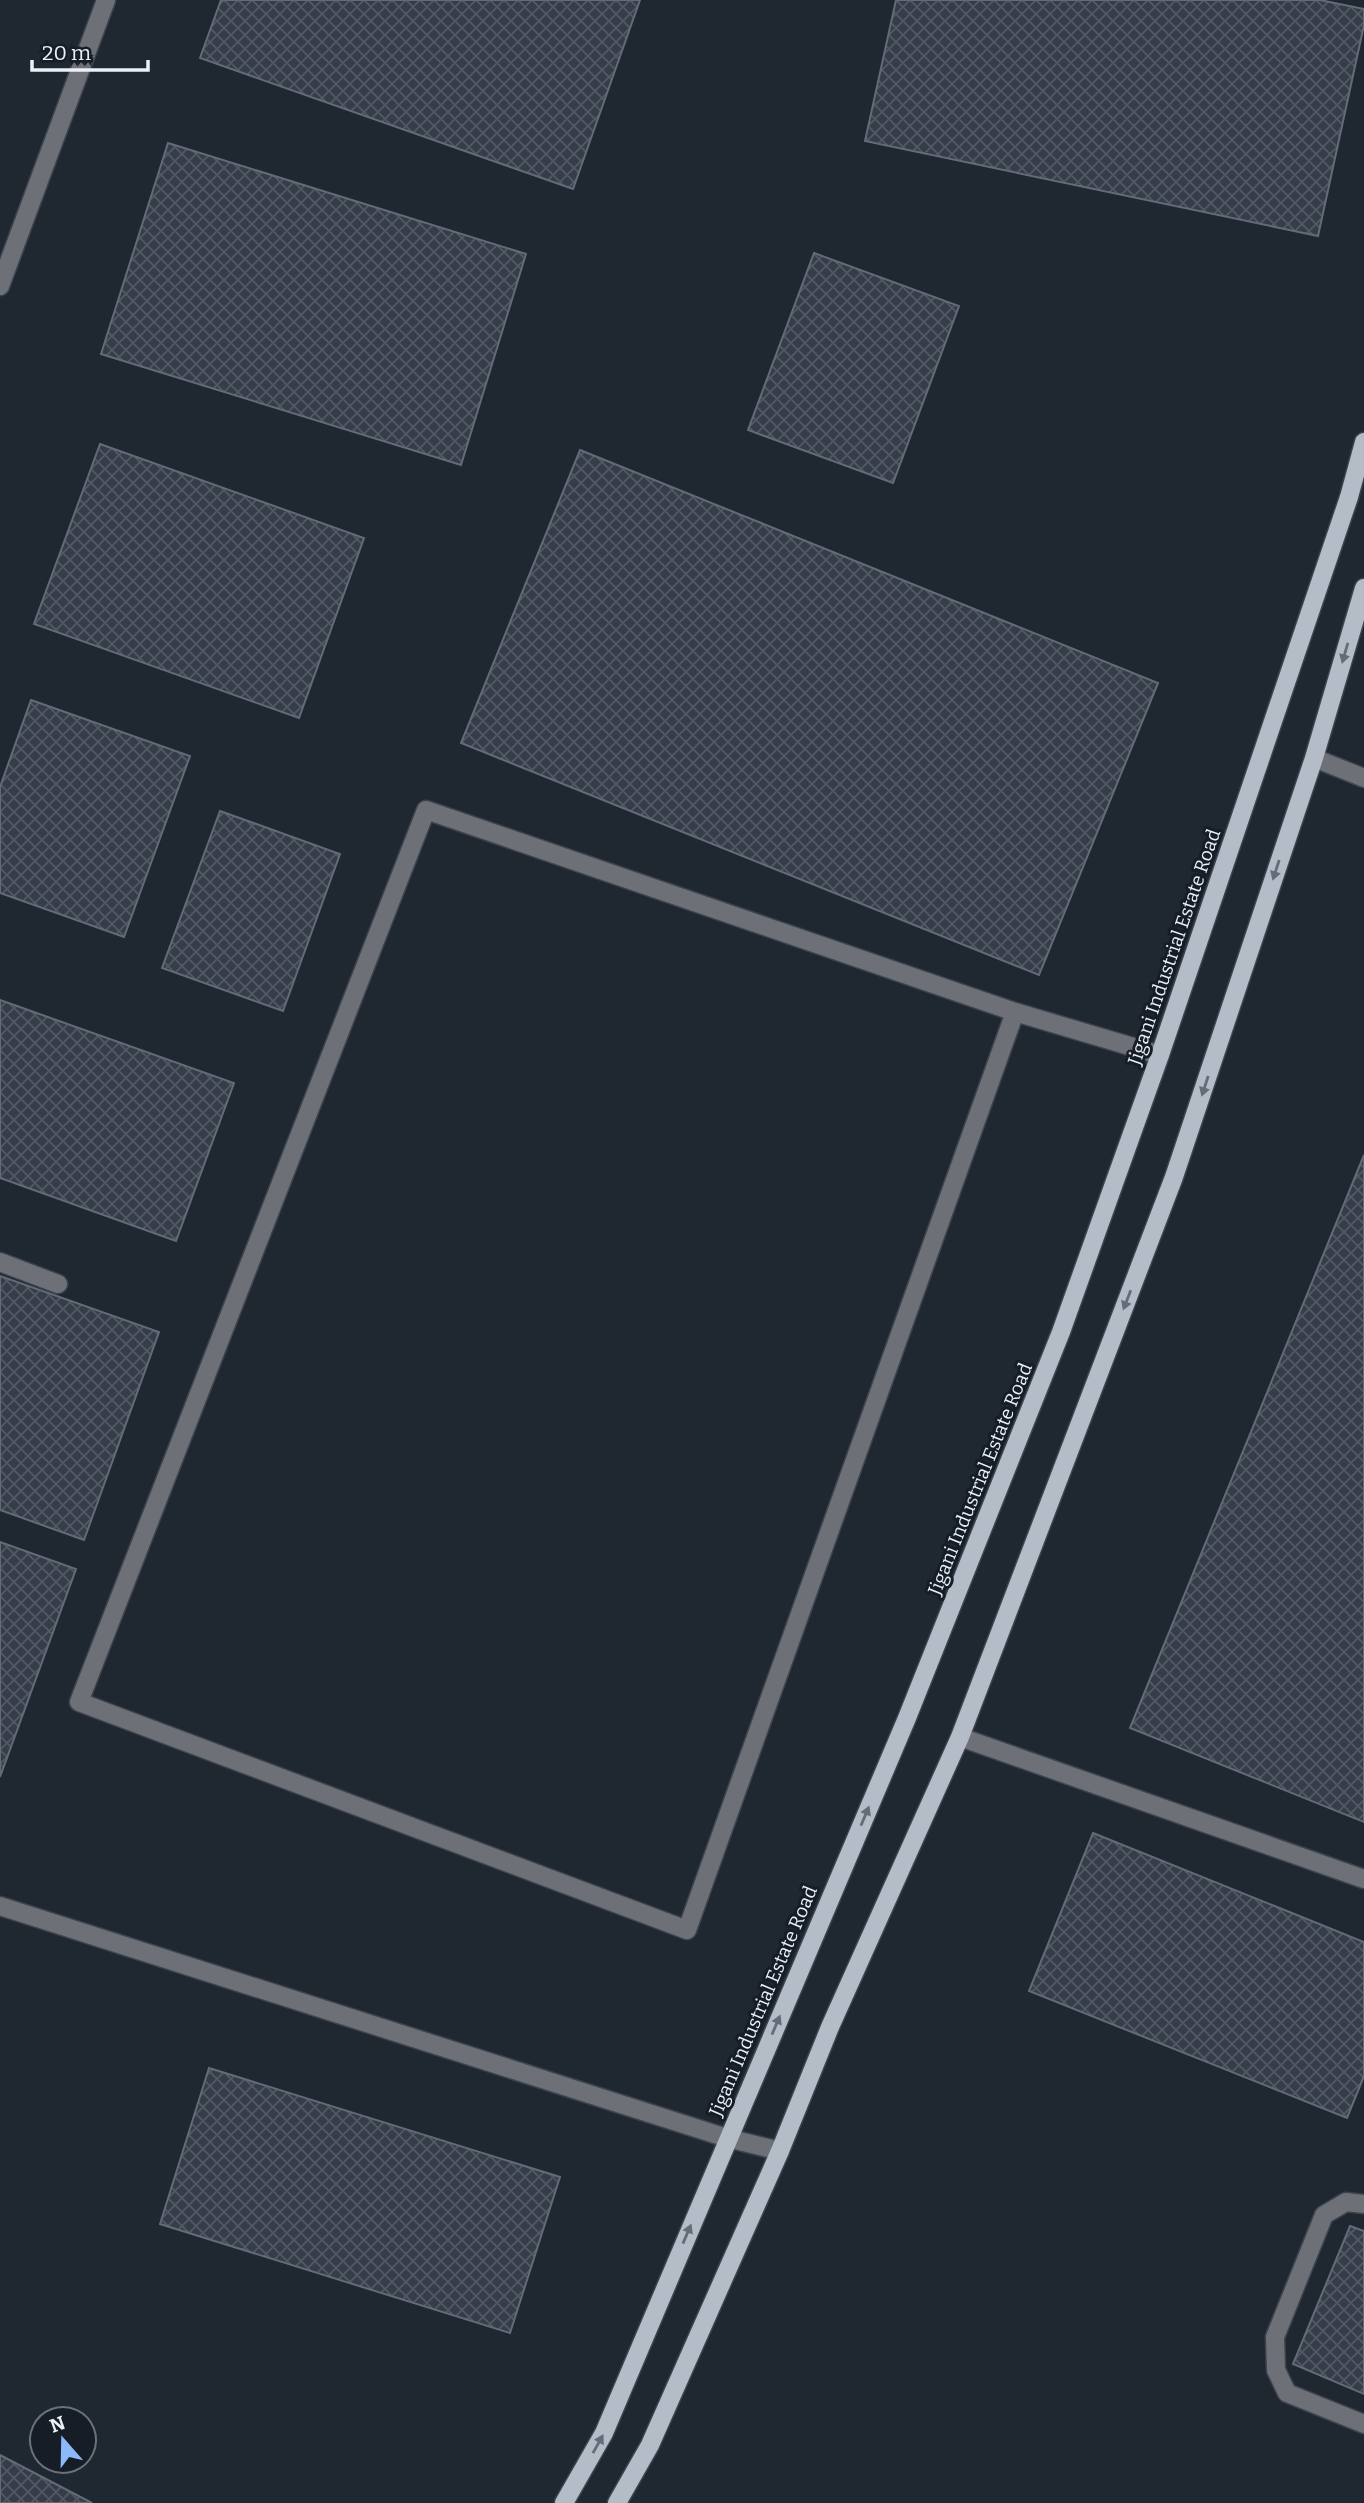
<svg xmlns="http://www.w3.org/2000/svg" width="1364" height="2503" viewBox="0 0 1364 2503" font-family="Bitter,serif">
  <defs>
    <pattern id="building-cross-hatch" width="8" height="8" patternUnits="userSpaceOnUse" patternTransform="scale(1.75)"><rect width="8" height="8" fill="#363d49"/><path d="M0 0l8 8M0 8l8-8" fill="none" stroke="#535964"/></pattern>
  </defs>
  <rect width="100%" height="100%" fill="#1f2731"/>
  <path fill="url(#building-cross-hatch)" stroke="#626b77" stroke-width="2" d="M221,0H640L573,189L200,58Z
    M896,0H1320L1364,9V25L1318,236L865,141Z
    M168,143L526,254L461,465L101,354Z
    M814,253L959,306L893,483L748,430Z
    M100,444L364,538L299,718L34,624Z
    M580,450L1158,683L1039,975L461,743Z
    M31,700L190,756L124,937L0,893V787Z
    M220,811L340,854L283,1011L162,968Z
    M0,1000L234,1083L176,1241L0,1178Z
    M1364,1155V1822L1130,1728Z
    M0,1276L159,1332L84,1540L0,1510Z
    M0,1542L76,1569L0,1777Z
    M1093,1833L1364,1942V2076L1347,2118L1029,1991Z
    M209,2068L560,2177L510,2333L160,2224Z
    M1350,2226L1364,2231V2394L1293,2364Z
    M0,2455L92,2503H0Z"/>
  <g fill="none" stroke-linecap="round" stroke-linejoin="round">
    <defs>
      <path id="minor" d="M0,286L106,0
        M1314,758L1364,778
        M1015,1012L426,810L79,1702L687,1930L1015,1012L1160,1055
        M0,1262L58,1284
        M960,1737L1364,1879
        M0,1906L727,2138L780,2151
        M1364,2204L1346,2202L1324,2215L1275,2337L1276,2370L1287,2393L1364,2424"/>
      <path id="major" d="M564,2503L604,2433L907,1718L1061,1332L1160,1055L1349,497L1364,442
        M617,2503L650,2445L780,2151L830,2027L960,1737L1174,1177L1314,758L1364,588"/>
    </defs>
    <use href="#minor" stroke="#3c434d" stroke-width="21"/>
    <use href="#major" stroke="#3c434d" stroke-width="21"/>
    <use href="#minor" stroke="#6d7076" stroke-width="18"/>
    <use href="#major" stroke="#b3bcc7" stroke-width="18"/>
  </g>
  <defs><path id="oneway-solid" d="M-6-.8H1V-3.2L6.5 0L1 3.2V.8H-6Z" transform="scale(1.75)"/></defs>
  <g fill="#646c77">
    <use href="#oneway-solid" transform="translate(1345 653) rotate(106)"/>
    <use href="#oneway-solid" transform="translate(1276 870) rotate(108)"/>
    <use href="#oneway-solid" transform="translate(1205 1086) rotate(108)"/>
    <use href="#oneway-solid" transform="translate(1127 1300) rotate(111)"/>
    <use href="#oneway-solid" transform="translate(865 1816) rotate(-67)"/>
    <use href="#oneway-solid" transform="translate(776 2025) rotate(-67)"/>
    <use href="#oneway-solid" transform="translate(687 2234) rotate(-67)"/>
    <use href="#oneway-solid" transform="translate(598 2444) rotate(-61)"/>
  </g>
  <g text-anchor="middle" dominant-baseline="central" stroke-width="6" stroke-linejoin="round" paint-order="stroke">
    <g font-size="19" fill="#ebf0f7" stroke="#161d27">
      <text transform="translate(1174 947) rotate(-71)">Jigani Industrial Estate Road</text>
      <text transform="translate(980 1479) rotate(-68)">Jigani Industrial Estate Road</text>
      <text transform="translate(763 2001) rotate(-67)">Jigani Industrial Estate Road</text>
    </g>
  </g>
  <g transform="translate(63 2440) rotate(340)"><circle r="33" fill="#161d27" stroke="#6b717a" stroke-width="2"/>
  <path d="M0-5L12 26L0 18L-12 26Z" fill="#8bb9fc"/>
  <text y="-10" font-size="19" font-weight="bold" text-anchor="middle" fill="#ebf0f7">N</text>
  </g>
  <path d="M32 60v10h116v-10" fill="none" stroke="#ebf0f7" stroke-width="3.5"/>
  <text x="42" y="60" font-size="21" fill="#ebf0f7" stroke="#161d27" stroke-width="5" paint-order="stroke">20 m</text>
</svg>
